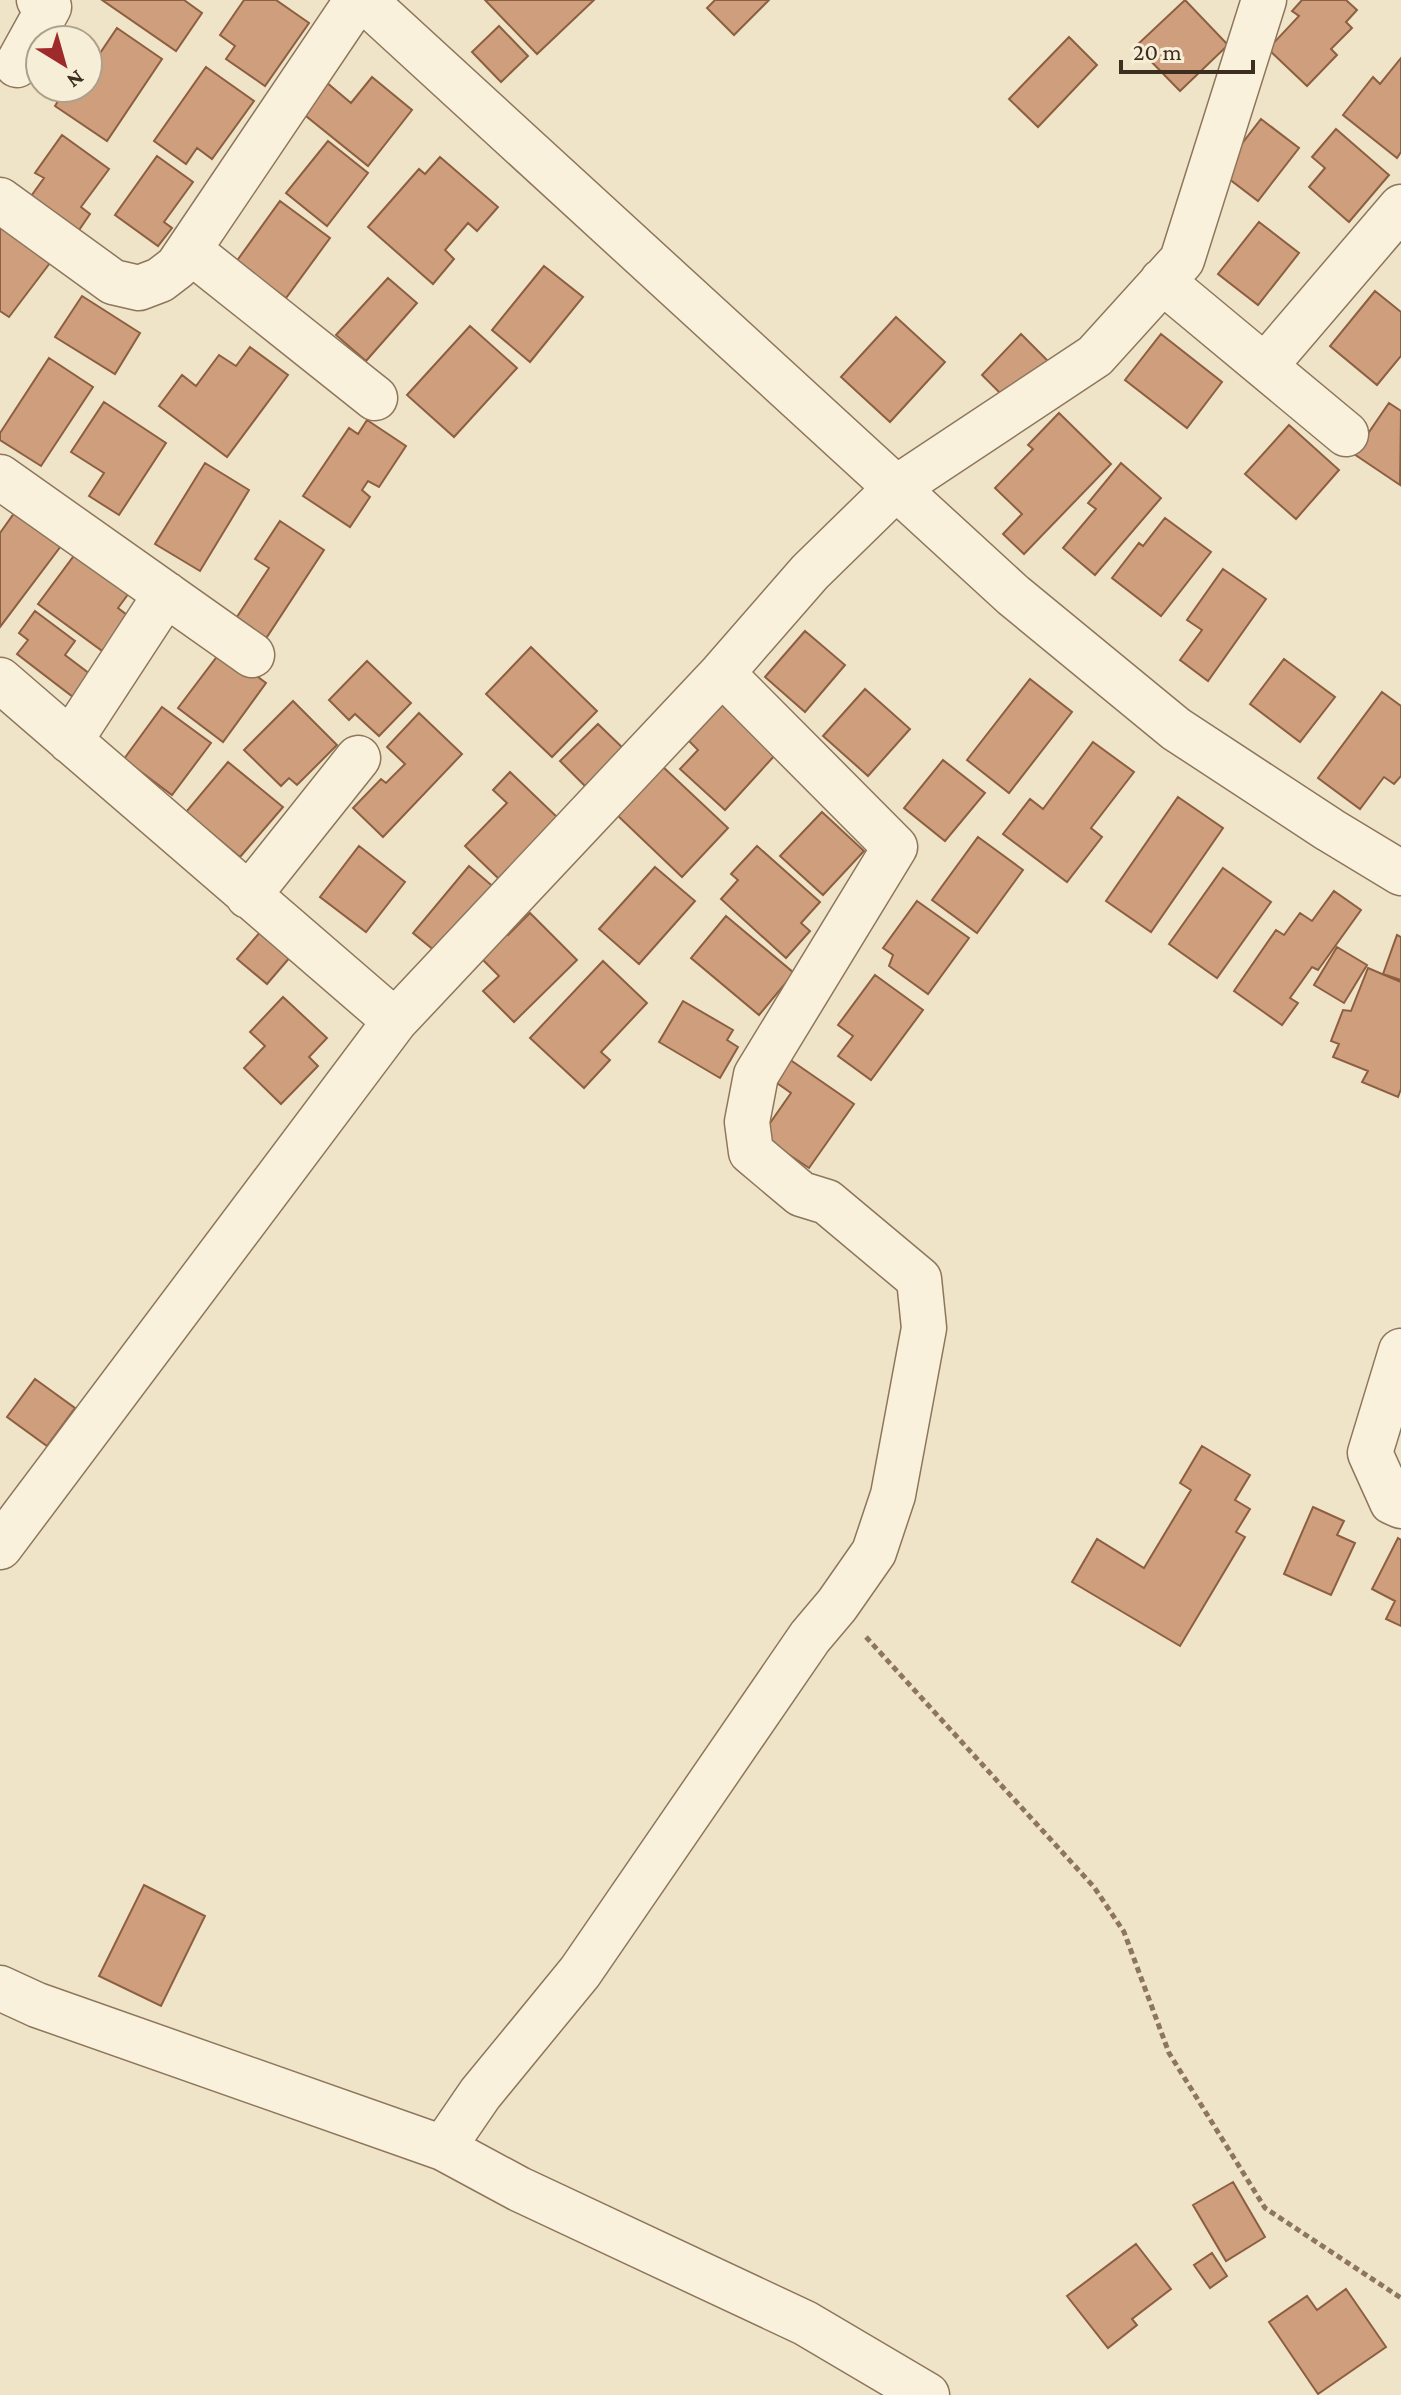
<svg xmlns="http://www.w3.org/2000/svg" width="1401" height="2395" viewBox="0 0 1401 2395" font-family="'Crimson Pro',serif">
  <rect width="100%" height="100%" fill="#f0e4c8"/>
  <path fill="#cf9f7d" stroke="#8d5f41" stroke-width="2" d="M102,0H184L202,13L176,51Z
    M244,0H276L309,23L265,86L226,59L235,46L220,35Z
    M485,0H594L537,54Z
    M715,0H769L734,35L707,8Z
    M1185,0L1228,45L1180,91L1136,46Z
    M1302,0H1346L1357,10L1346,22L1352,28L1331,49L1337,55L1307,86L1268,49L1299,16L1292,11Z
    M499,26L528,56L501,82L472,52Z
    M117,28L162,59L107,141L55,106L66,88H88V71Z
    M1069,37L1097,65L1038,127L1009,99Z
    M1401,58V152L1397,158L1343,115L1373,77L1380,84Z
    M206,67L254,101L212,159L197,148L186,164L154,141Z
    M372,77L412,110L368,166L301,112L326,82L351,103Z
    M1261,119L1299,148L1258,201L1220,172Z
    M1336,129L1389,175L1349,222L1309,187L1325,168L1312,157Z
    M62,135L109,169L81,207L90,214L77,233L29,199L44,178L35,173Z
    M328,141L368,173L327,226L286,193Z
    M157,156L193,182L164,222L172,228L158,246L115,215Z
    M440,157L498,207L477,231L468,223L445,250L454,259L433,284L368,227L419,169L425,174Z
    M280,201L330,238L286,298L236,262Z
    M0,219L53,259L9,317L0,311Z
    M1259,222L1299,253L1258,305L1218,274Z
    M544,266L583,297L530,362L492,330Z
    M388,278L417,303L366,361L336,335Z
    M1375,291L1401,312V356L1377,385L1330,346Z
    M82,296L140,333L115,374L55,337Z
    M896,317L945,362L890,422L841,377Z
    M470,326L517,368L454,437L407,395Z
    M1021,334L1053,366L1003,396L982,375Z
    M1161,334L1222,382L1187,428L1125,380Z
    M250,347L288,375L227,457L159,406L182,375L196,386L219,355L236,366Z
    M49,358L93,387L41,466L0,440V433Z
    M104,402L166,443L119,515L89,496L104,473L71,452Z
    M1389,403L1401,411L1400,485L1354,454Z
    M1059,413L1111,464L1024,554L1003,534L1022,514L995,488L1033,449L1028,445Z
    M367,420L406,446L379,487L368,481L362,490L370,497L350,527L303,496L349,428L358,434Z
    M1289,425L1339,470L1296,519L1245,474Z
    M205,463L249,490L200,571L155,544Z
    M1121,463L1161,498L1095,575L1063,548L1096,509L1088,503Z
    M15,512L61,546L0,627V533Z
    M1165,518L1211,552L1161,616L1112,578L1139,543L1143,546Z
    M280,521L324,550L263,643L233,623L269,568L255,559Z
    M76,553L129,593L118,608L131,618L105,653L38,604Z
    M1223,569L1266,599L1208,681L1180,660L1202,630L1187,620Z
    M35,611L75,641L65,655L90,674L73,697L17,654L28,640L19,633Z
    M805,631L845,665L805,712L765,677Z
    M531,647L597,711L552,757L486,694Z
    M222,650L266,683L223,742L178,708Z
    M1284,659L1335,697L1300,742L1250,704Z
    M367,661L411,703L379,736L355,714L349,720L329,700Z
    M1030,679L1072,712L1009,793L967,760Z
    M865,689L910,729L868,776L823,736Z
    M1382,692L1401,706V776L1394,784L1384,777L1360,809L1318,778Z
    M293,701L337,745L297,785L289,778L281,786L244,750Z
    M722,705L776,754L725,810L680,769L698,750L689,741Z
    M162,707L211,743L172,795L124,759Z
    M419,713L462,754L383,837L353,808L381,779L386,783L405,764L387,747Z
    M598,724L627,752L589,790L560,761Z
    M1093,742L1134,772L1091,828L1102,837L1067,882L1003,834L1030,799L1043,809Z
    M943,760L985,793L945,841L904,808Z
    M228,762L283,807L240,857L186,812Z
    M662,766L728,828L682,877L616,814Z
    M510,772L558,818L499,879L465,846L507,803L493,790Z
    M1178,797L1223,828L1151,932L1106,901Z
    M822,812L864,851L823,895L780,856Z
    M978,837L1023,870L977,933L932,900Z
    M359,846L405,882L366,932L320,897Z
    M757,846L820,902L801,923L810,931L786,958L721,899L738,880L731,874Z
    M469,866L496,889L440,955L413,933Z
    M655,867L695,901L639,964L599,929Z
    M1223,868L1271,902L1217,978L1169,944Z
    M1334,891L1361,910L1318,970L1312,967L1290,998L1298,1003L1282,1025L1234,991L1276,930L1284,935L1300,913L1312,921Z
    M917,901L969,938L928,994L889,966L893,955L883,948Z
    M530,913L577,960L514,1022L483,991L499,976L477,954L502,929L508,935Z
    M726,916L794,973L759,1015L691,958Z
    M261,931L291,956L267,984L237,959Z
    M1397,935L1401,937V980L1383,974Z
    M1337,947L1367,965L1344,1003L1314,985Z
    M603,961L647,1003L601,1052L610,1060L584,1088L530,1038Z
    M1368,968L1401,982V1089L1398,1097L1362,1082L1368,1071L1333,1057L1339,1044L1331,1041L1343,1010L1351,1011Z
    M875,975L923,1010L871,1080L838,1056L853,1036L838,1025Z
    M283,997L327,1038L309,1057L318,1066L281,1104L244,1068L265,1046L250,1032Z
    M683,1001L733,1030L727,1040L738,1047L720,1078L659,1042Z
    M789,1059L854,1104L809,1168L761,1136L791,1093L774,1081Z
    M35,1379L75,1408L47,1446L7,1417Z
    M1202,1446L1250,1475L1235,1500L1250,1509L1236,1532L1245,1537L1180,1646L1072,1582L1097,1539L1144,1568L1191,1490L1180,1483Z
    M1313,1507L1344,1521L1337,1535L1355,1543L1331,1595L1284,1574Z
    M1398,1538L1401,1540V1626L1386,1619L1395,1601L1372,1589Z
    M144,1885L205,1916L161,2006L99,1976Z
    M1233,2182L1265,2237L1226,2261L1193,2205Z
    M1136,2244L1171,2289L1132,2319L1137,2325L1108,2348L1067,2296Z
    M1212,2253L1227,2276L1210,2288L1194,2265Z
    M1346,2289L1386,2347L1318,2394L1269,2322L1307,2296L1317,2310Z"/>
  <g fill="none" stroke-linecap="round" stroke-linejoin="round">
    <defs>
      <path id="minor" d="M364,0L1013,595L1176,729L1330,830L1401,873
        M17,65L49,7L39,0
        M0,200L113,282L139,288L160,280L177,267L357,0
        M189,250L375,398
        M1162,281L1346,434
        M1265,366L1401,207
        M0,477L252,655
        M0,680L395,1021
        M70,741L166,594
        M248,896L358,758
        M1401,1351L1370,1453L1392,1502L1401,1506
        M0,1547L395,1021L722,673L810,572L896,488L1095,356L1182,260L1264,0
        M0,1988L37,2005L443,2148L519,2189L805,2323L927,2395
        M443,2148L480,2094L580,1972L810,1637L837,1605L874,1552L893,1495L924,1328L919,1279L827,1202L801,1194L751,1152L747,1122L756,1075L895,847L722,673"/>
    </defs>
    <use href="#minor" stroke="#8d765c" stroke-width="47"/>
    <path stroke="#8d765c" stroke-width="5" stroke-dasharray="6 4" stroke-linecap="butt" d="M866,1637L1094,1887L1124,1932L1169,2053L1265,2208L1401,2298"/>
    <use href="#minor" stroke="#faf1dc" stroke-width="44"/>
  </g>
  <g transform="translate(64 64) rotate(143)"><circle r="38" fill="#f7eed8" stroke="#ada18e" stroke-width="2"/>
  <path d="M0-6L14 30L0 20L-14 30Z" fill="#9e2a2b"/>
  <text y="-12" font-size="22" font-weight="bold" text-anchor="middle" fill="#3d2e20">N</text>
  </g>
  <path d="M1121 60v12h132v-12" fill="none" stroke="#3d2e20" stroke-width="4"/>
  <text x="1133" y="60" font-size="24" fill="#3d2e20" stroke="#f7eed8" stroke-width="6" paint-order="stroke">20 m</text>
</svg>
